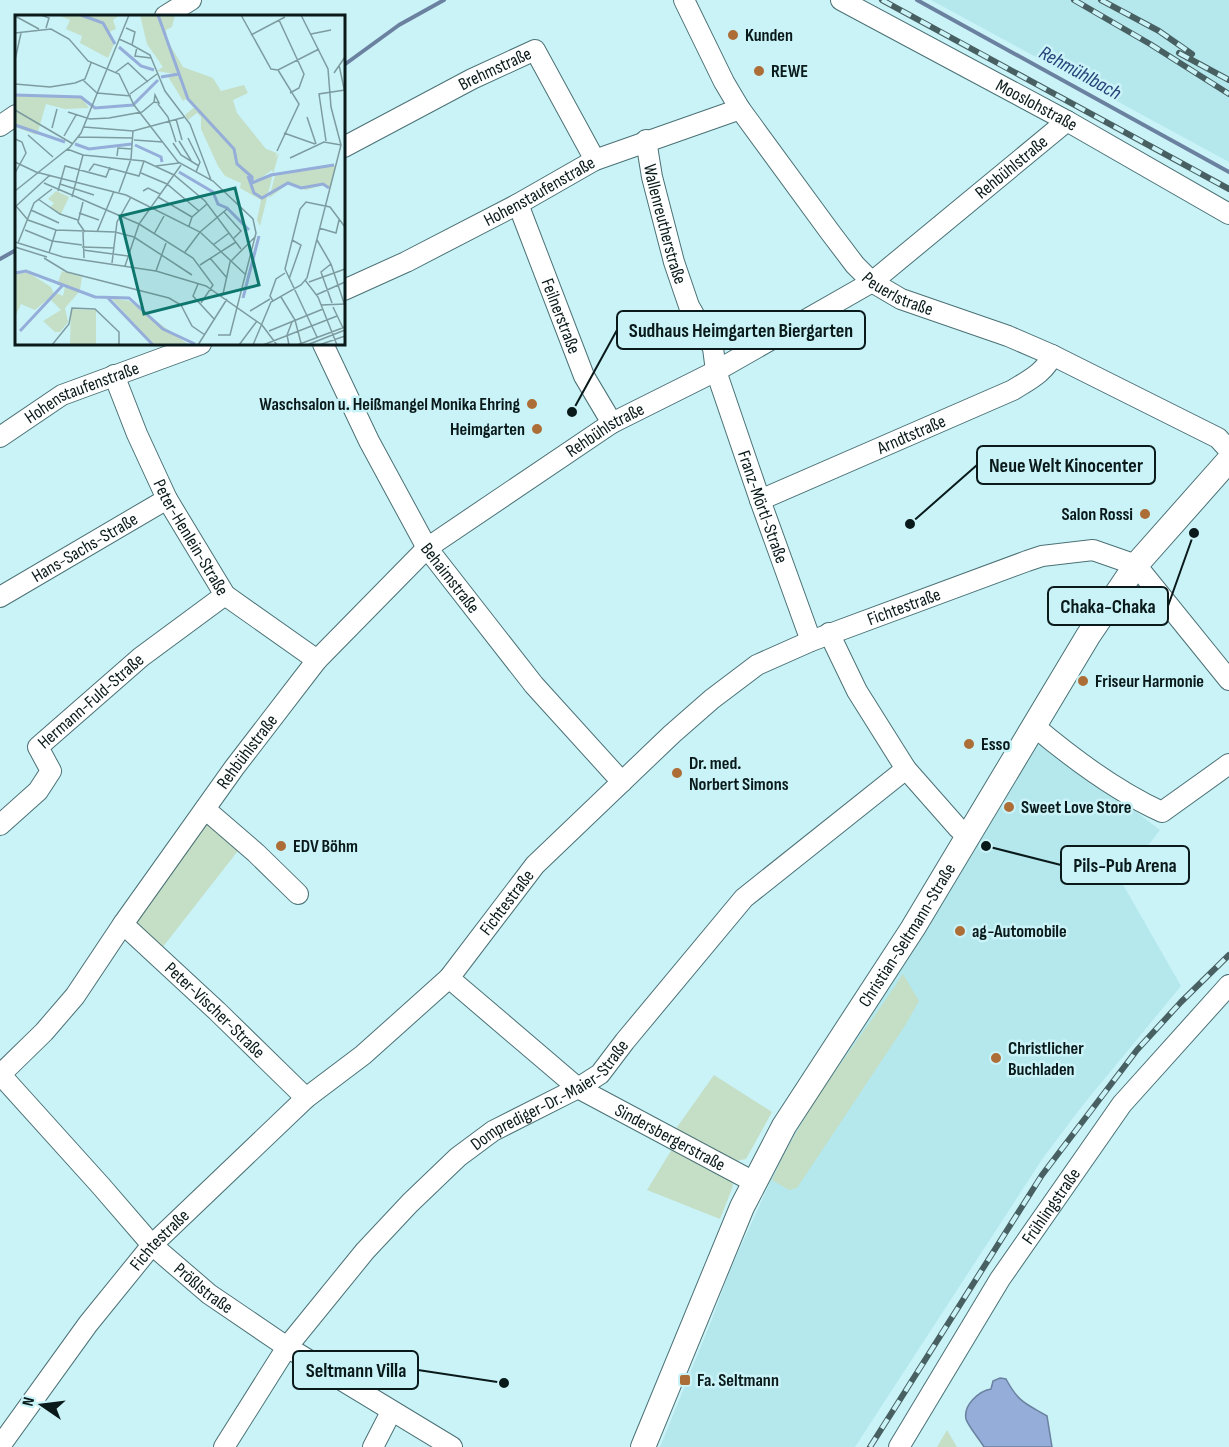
<svg xmlns="http://www.w3.org/2000/svg" width="1229" height="1447" viewBox="0 0 1229 1447" font-family="'Sofia Sans Condensed',sans-serif">
  <rect width="100%" height="100%" fill="#caf3f8"/>
  <path fill="#b5e8ed" d="M931,0H1229V162Z
    M1037,736L1160,830L1121,881L1181,986L1083,1105L1043,1158L855,1447H660L712,1319L730,1270L792,1134Z"/>
  <path fill="#c5dec6" d="M207,819L241,847L162,948L131,922Z
    M903,974L919,1001L906,1024L797,1188L789,1190L772,1180C804,1107 860,1040 903,974Z
    M714,1075L772,1112L746,1159L736,1161L675,1130Z
    M672,1149L732,1181L733,1186L720,1219L647,1190Z
    M947,1430L957,1447H937Z"/>
  <path fill="#94add9" stroke="#6b81a0" stroke-width="1.5" d="M1000,1378L1006,1379C1019,1403 1025,1403 1047,1416L1052,1447H984C980,1440 968,1426 966,1419C963,1405 979,1391 991,1389L993,1381Z"/>
  <g fill="none" stroke-linecap="round" stroke-linejoin="round">
    <path stroke="#6b81a0" stroke-width="4" d="M917,0L1229,172
      M344,65L399,25L444,0
      M0,259L16,250"/>
    <defs>
      <g id="minor">
        <path id="s1" d="M684,0L724,82L740,109L830,232L855,265L872,282L901,299L1008,336L1052,355L1218,438L1229,450"/>
        <path id="s2" d="M841,0L1067,121L1229,214"/>
        <path d="M165,16L191,0"/>
        <path d="M0,126L16,115"/>
        <path id="s3" d="M646,140L652,177L674,262L689,306L713,348L716,371L760,500L811,641"/>
        <path id="s4" d="M344,147L472,79L535,50L595,160"/>
        <path id="s5" d="M518,204L584,376L612,423"/>
        <path id="s6" d="M344,290L406,262L518,204L595,160L740,109"/>
        <path id="s7" d="M323,344L369,441L427,548L534,685L622,782"/>
        <path id="s8" d="M114,375L137,434L167,499L225,595L317,660"/>
        <path id="s9" d="M0,437L62,395L201,344"/>
        <path id="s10" d="M760,500L1013,390C1027,381 1046,372 1052,355"/>
        <path id="s11" d="M0,597L167,499"/>
        <path d="M829,633L857,691L906,769L958,828L968,835"/>
        <path d="M1034,726C1073,759 1116,791 1162,812L1229,764"/>
        <path d="M205,809L256,853L298,894"/>
        <path id="s12" d="M0,825L38,791L51,771L38,747L141,657L225,595"/>
        <path id="s13" d="M123,924L217,1011L306,1098"/>
        <path id="s14" d="M449,978L578,1088L754,1182"/>
        <path id="s15" d="M0,1074L101,1186L152,1245L209,1294L287,1347L452,1447"/>
        <path id="s16" d="M0,1075L44,1032L75,996L123,924L234,768L317,660L427,548L612,423L716,371L872,282L1067,121"/>
        <path id="s17" d="M0,1446L88,1324L152,1245L306,1098L363,1055L449,978L535,865L672,734L712,699L757,665L811,641L1027,561L1042,556L1093,550L1136,565L1229,680"/>
        <path id="s18" d="M224,1447L287,1347L365,1251L410,1203L458,1157L493,1131L578,1088L600,1074L625,1041L744,898L906,769"/>
        <path d="M373,1447L391,1412"/>
        <path id="s19" d="M899,1447L1000,1279L1122,1104L1229,985"/>
      </g>
      <g id="major">
        <path id="s20" d="M643,1447L742,1207L784,1126L913,928L1088,636L1136,565L1229,460"/>
      </g>
    </defs>
    <use href="#minor" stroke="#4b7175" stroke-width="22"/>
    <use href="#major" stroke="#4b7175" stroke-width="26"/>
    <use href="#minor" stroke="#fff" stroke-width="20"/>
    <use href="#major" stroke="#fff" stroke-width="24"/>
    <defs>
      <path id="rail" d="M882,0L1229,189
        M1074,0L1150,44L1229,94
        M1101,0L1159,31L1192,54
        M1179,53L1229,80
        M870,1447L1042,1175L1137,1050L1181,1002L1229,955"/>
    </defs>
    <use href="#rail" stroke="#486062" stroke-width="6"/>
    <use href="#rail" stroke="#caf3f8" stroke-width="4" stroke-dasharray="11" stroke-linecap="butt"/>
  </g>
  <g fill="#ad6d36" stroke="#caf3f8" stroke-width="2">
    <circle cx="733" cy="35" r="6"/>
    <circle cx="759" cy="71" r="6"/>
    <circle cx="532" cy="404" r="6"/>
    <circle cx="537" cy="429" r="6"/>
    <circle cx="1145" cy="514" r="6"/>
    <circle cx="1083" cy="681" r="6"/>
    <circle cx="969" cy="744" r="6"/>
    <circle cx="677" cy="773" r="6"/>
    <circle cx="1009" cy="807" r="6"/>
    <circle cx="281" cy="846" r="6"/>
    <circle cx="960" cy="931" r="6"/>
    <circle cx="996" cy="1058" r="6"/>
    <rect x="679" y="1374" width="12" height="12" rx="3"/>
  </g>
  <g text-anchor="middle" dominant-baseline="central" stroke-width="5" stroke-linejoin="round" paint-order="stroke">
    <g font-size="18" font-weight="bold" fill="#0a1a1b" stroke="#caf3f8" text-anchor="start">
      <text x="745" y="35">Kunden</text>
      <text x="771" y="71">REWE</text>
      <text x="520" y="404" text-anchor="end">Waschsalon u. Heißmangel Monika Ehring</text>
      <text x="525" y="429" text-anchor="end">Heimgarten</text>
      <text x="1133" y="514" text-anchor="end">Salon Rossi</text>
      <text x="1095" y="681">Friseur Harmonie</text>
      <text x="981" y="744">Esso</text>
      <text x="689" y="763">Dr. med.<tspan x="689" dy="21">Norbert Simons</tspan></text>
      <text x="1021" y="807">Sweet Love Store</text>
      <text x="293" y="846">EDV Böhm</text>
      <text x="972" y="931">ag-Automobile</text>
      <text x="1008" y="1048">Christlicher<tspan x="1008" dy="21">Buchladen</tspan></text>
      <text x="697" y="1380">Fa. Seltmann</text>
    </g>
    <g font-size="18" fill="#0a1a1b" stroke="#caf3f8">
      <text stroke="none"><textPath href="#s4" startOffset="170">Brehmstraße</textPath></text>
      <text stroke="none"><textPath href="#s2" startOffset="222">Mooslohstraße</textPath></text>
      <text stroke="none"><textPath href="#s16" startOffset="1380">Rehbühlstraße</textPath></text>
      <text stroke="none"><textPath href="#s6" startOffset="219">Hohenstaufenstraße</textPath></text>
      <text stroke="none"><textPath href="#s3" startOffset="86">Wallenreutherstraße</textPath></text>
      <text stroke="none"><textPath href="#s1" startOffset="369">Peuerlstraße</textPath></text>
      <text stroke="none"><textPath href="#s5" startOffset="120">Feilnerstraße</textPath></text>
      <text stroke="none"><textPath href="#s9" startOffset="94">Hohenstaufenstraße</textPath></text>
      <text stroke="none"><textPath href="#s16" startOffset="894">Rehbühlstraße</textPath></text>
      <text stroke="none"><textPath href="#s10" startOffset="165">Arndtstraße</textPath></text>
      <text stroke="none"><textPath href="#s3" startOffset="387">Franz-Mörtl-Straße</textPath></text>
      <text stroke="none"><textPath href="#s8" startOffset="180">Peter-Henlein-Straße</textPath></text>
      <text stroke="none"><textPath href="#s11" startOffset="98">Hans-Sachs-Straße</textPath></text>
      <text stroke="none"><textPath href="#s7" startOffset="267">Behaimstraße</textPath></text>
      <text stroke="none"><textPath href="#s17" startOffset="1251">Fichtestraße</textPath></text>
      <text stroke="none"><textPath href="#s12" startOffset="172">Hermann-Fuld-Straße</textPath></text>
      <text stroke="none"><textPath href="#s16" startOffset="408">Rehbühlstraße</textPath></text>
      <text stroke="none"><textPath href="#s17" startOffset="747">Fichtestraße</textPath></text>
      <text stroke="none"><textPath href="#s20" startOffset="578">Christian-Seltmann-Straße</textPath></text>
      <text stroke="none"><textPath href="#s13" startOffset="126">Peter-Vischer-Straße</textPath></text>
      <text stroke="none"><textPath href="#s18" startOffset="486">Domprediger-Dr.-Maier-Straße</textPath></text>
      <text stroke="none"><textPath href="#s14" startOffset="274">Sindersbergerstraße</textPath></text>
      <text stroke="none"><textPath href="#s19" startOffset="285">Frühlingstraße</textPath></text>
      <text stroke="none"><textPath href="#s17" startOffset="261">Fichtestraße</textPath></text>
      <text stroke="none"><textPath href="#s15" startOffset="296">Prößlstraße</textPath></text>
    </g>
    <g font-size="20" font-style="italic" fill="#254279" stroke="#caf3f8">
      <text transform="translate(1080 73) rotate(29)">Rehmühlbach</text>
    </g>
  </g>
  <g transform="translate(15 15)">
    <rect width="330" height="330" fill="#caf3f8"/>
    <path d="M43,0H105L98,5L101,14L94,17L100,27L93,43L65,28L67,21L51,14L55,5ZM125,0H160L157,12L151,15L152,25L168,52L198,63L206,76L229,70L233,78L218,85L222,98L251,134L262,138L260,143L264,138L258,159L257,155L246,163L258,159L245,211L242,205L246,185L225,173L226,168L210,161L203,151L186,114V102L182,98L173,105L170,100L183,89L178,92L171,84L168,86L152,60H165L142,56L148,52L132,29ZM0,80L66,81L74,93L50,94L31,89L22,120L0,112ZM321,150L315,174L308,170L291,175L273,169L254,183L260,161ZM41,176L54,182L46,199L35,193L39,188L33,184ZM0,256L14,258L36,272L39,279L20,295L6,289L0,302ZM47,256L67,262L65,275L56,273L64,277L50,293L53,307L45,317H40L28,306L46,295L35,284L41,278L48,281L50,272L42,270ZM96,283L114,286L174,330H139ZM81,295V330H55L56,294Z" fill="#c5dec6"/>
    <path fill="none" stroke="#94add9" stroke-width="3" d="M66,0L88,8L100,29M143,0L173,84L219,134L222,149L237,162V168L256,160L319,150M104,32L126,51L139,55M146,62L164,59M0,80L66,82L80,93L118,90L143,65M0,110L50,127M60,129L74,134L117,129M120,130L146,142L147,147M164,157L198,177L203,189L212,193L234,215M233,161L239,178L247,183L273,168L286,173L308,169L314,173M0,258L11,256L80,282L114,283L148,314L180,329M93,283L138,330M228,283L244,221M5,316L47,271"/>
    <path fill="none" stroke="#7d9ca0" stroke-width="1.5" d="M26,0L34,3L31,13M226,0L256,54L263,55L304,34M0,1L24,14M264,5L289,59L284,73L275,78M0,18L36,14L54,24L73,46L104,59L119,90L163,147L198,166L238,204L241,218L215,320H203M296,19L316,15M236,20L270,2M104,24L117,30L120,17L111,13M117,30L135,40L150,76L175,109L196,165M122,32L120,41L136,43M0,45L6,18M324,50L330,78M101,57L113,48L133,67M319,58L330,42M68,65L82,78L116,81M0,69L35,72L60,68L70,64L76,48M115,79L142,59M143,89L153,102L161,127M0,95L58,129M53,97L75,104L94,103L127,97L139,87L144,88L140,80L139,87M292,102L301,129M161,104L167,125M69,112L118,116L170,102M37,113L42,94M269,118L300,129M13,120L38,142M49,121L61,100M63,122L118,123M173,123L185,147L181,157M0,124L7,127L11,138L0,158M119,125L148,127M164,126L177,147M311,126L304,79L330,75M158,128L166,140L184,151M52,134L68,140L129,146L159,160L190,186L226,234M262,136L284,89L263,55M102,141L103,133L117,134M275,143L309,127L326,130M0,147L21,157L111,180L185,217L231,260M141,151L164,148M74,156L79,149L124,161L129,146M126,158L152,169L184,196M29,168L124,209L178,243L198,270L186,288M45,169L79,180M0,176L55,132L66,118L114,0M43,176L50,151L91,162L95,152M128,176L133,173L145,179M104,177L116,144L118,116M57,182L68,140M143,182L177,202M23,184L45,199L63,205M68,187L63,207L70,217M1,191L13,205L41,215L100,217L119,222L177,260M0,192L35,160M16,195L44,208M209,197L226,216L219,223M64,198L84,205M174,211L177,202L192,189M304,213L321,218L324,205M10,215L37,226L67,230M68,217L69,243M82,217L99,176M139,219L149,201M302,225L316,249L329,288M0,227L48,242L141,256L191,271L247,310M3,228L19,188L37,174M198,230L214,218M0,232L32,242M67,232L99,233M68,235L113,241M170,237L185,217L212,194M34,238L41,215M29,243L52,257L154,283L166,290L177,311L190,320M195,243L212,263M97,248L102,207L116,182M316,249L306,257L317,288M185,250L221,227M110,251L124,209L166,150M141,256L151,228M274,264L286,230L277,225M290,265L303,282L322,330M294,267L330,254M183,269L178,281L200,305M208,279L215,247L241,221M301,280L330,267M266,282L280,305L286,328M258,286L255,281L261,264L270,258M306,290L330,289M318,292L328,313M235,296L255,284M247,310L262,330M254,316L308,294M302,322L270,254L285,194L291,187L315,192L330,212M37,330L54,309L57,293L80,294L104,317V330M183,330L212,284M224,330L242,306M238,330L256,287L286,270L292,263L326,130L316,92L313,54L286,0M248,330L322,301M274,330L272,320L277,307M282,330L330,312M292,330L330,315M304,330L330,321"/>
    <path fill="#0f766e" fill-opacity="0.15" stroke="#0f766e" stroke-width="3" d="M220,173L244,270L129,299L105,201Z"/>
    <rect width="330" height="330" fill="none" stroke="#0a1a1b" stroke-width="3"/>
  </g>
  <path fill="none" stroke="#0a1a1b" stroke-width="2" d="M572 412L617 330M910 524L977 465M1194 533L1168 606M986 846L1061 865M504 1383L418 1370"/>
  <g fill="#0a1a1b" stroke="#caf3f8" stroke-width="2">
    <circle cx="572" cy="412" r="6"/>
    <circle cx="910" cy="524" r="6"/>
    <circle cx="1194" cy="533" r="6"/>
    <circle cx="986" cy="846" r="6"/>
    <circle cx="504" cy="1383" r="6"/>
  </g>
  <g fill="#caf3f8" stroke="#0a1a1b" stroke-width="2">
    <rect x="617" y="311" width="248" height="38" rx="6"/>
    <rect x="977" y="446" width="178" height="38" rx="6"/>
    <rect x="1048" y="587" width="120" height="38" rx="6"/>
    <rect x="1061" y="846" width="128" height="38" rx="6"/>
    <rect x="293" y="1351" width="125" height="38" rx="6"/>
  </g>
  <g font-size="20" text-anchor="middle" font-weight="bold" fill="#0a1a1b">
    <text x="741" y="337">Sudhaus Heimgarten Biergarten</text>
    <text x="1066" y="472">Neue Welt Kinocenter</text>
    <text x="1108" y="613">Chaka-Chaka</text>
    <text x="1125" y="872">Pils-Pub Arena</text>
    <text x="356" y="1377">Seltmann Villa</text>
  </g>
  <g transform="translate(42 1405) rotate(284)" stroke="#caf3f8" stroke-width="4.5" paint-order="stroke">
  <path d="M0-4.5L10 22L0 15L-10 22Z" fill="#0a1a1b"/>
  <text y="-9" font-size="16" font-weight="bold" text-anchor="middle" fill="#0a1a1b">N</text>
  </g>
</svg>
